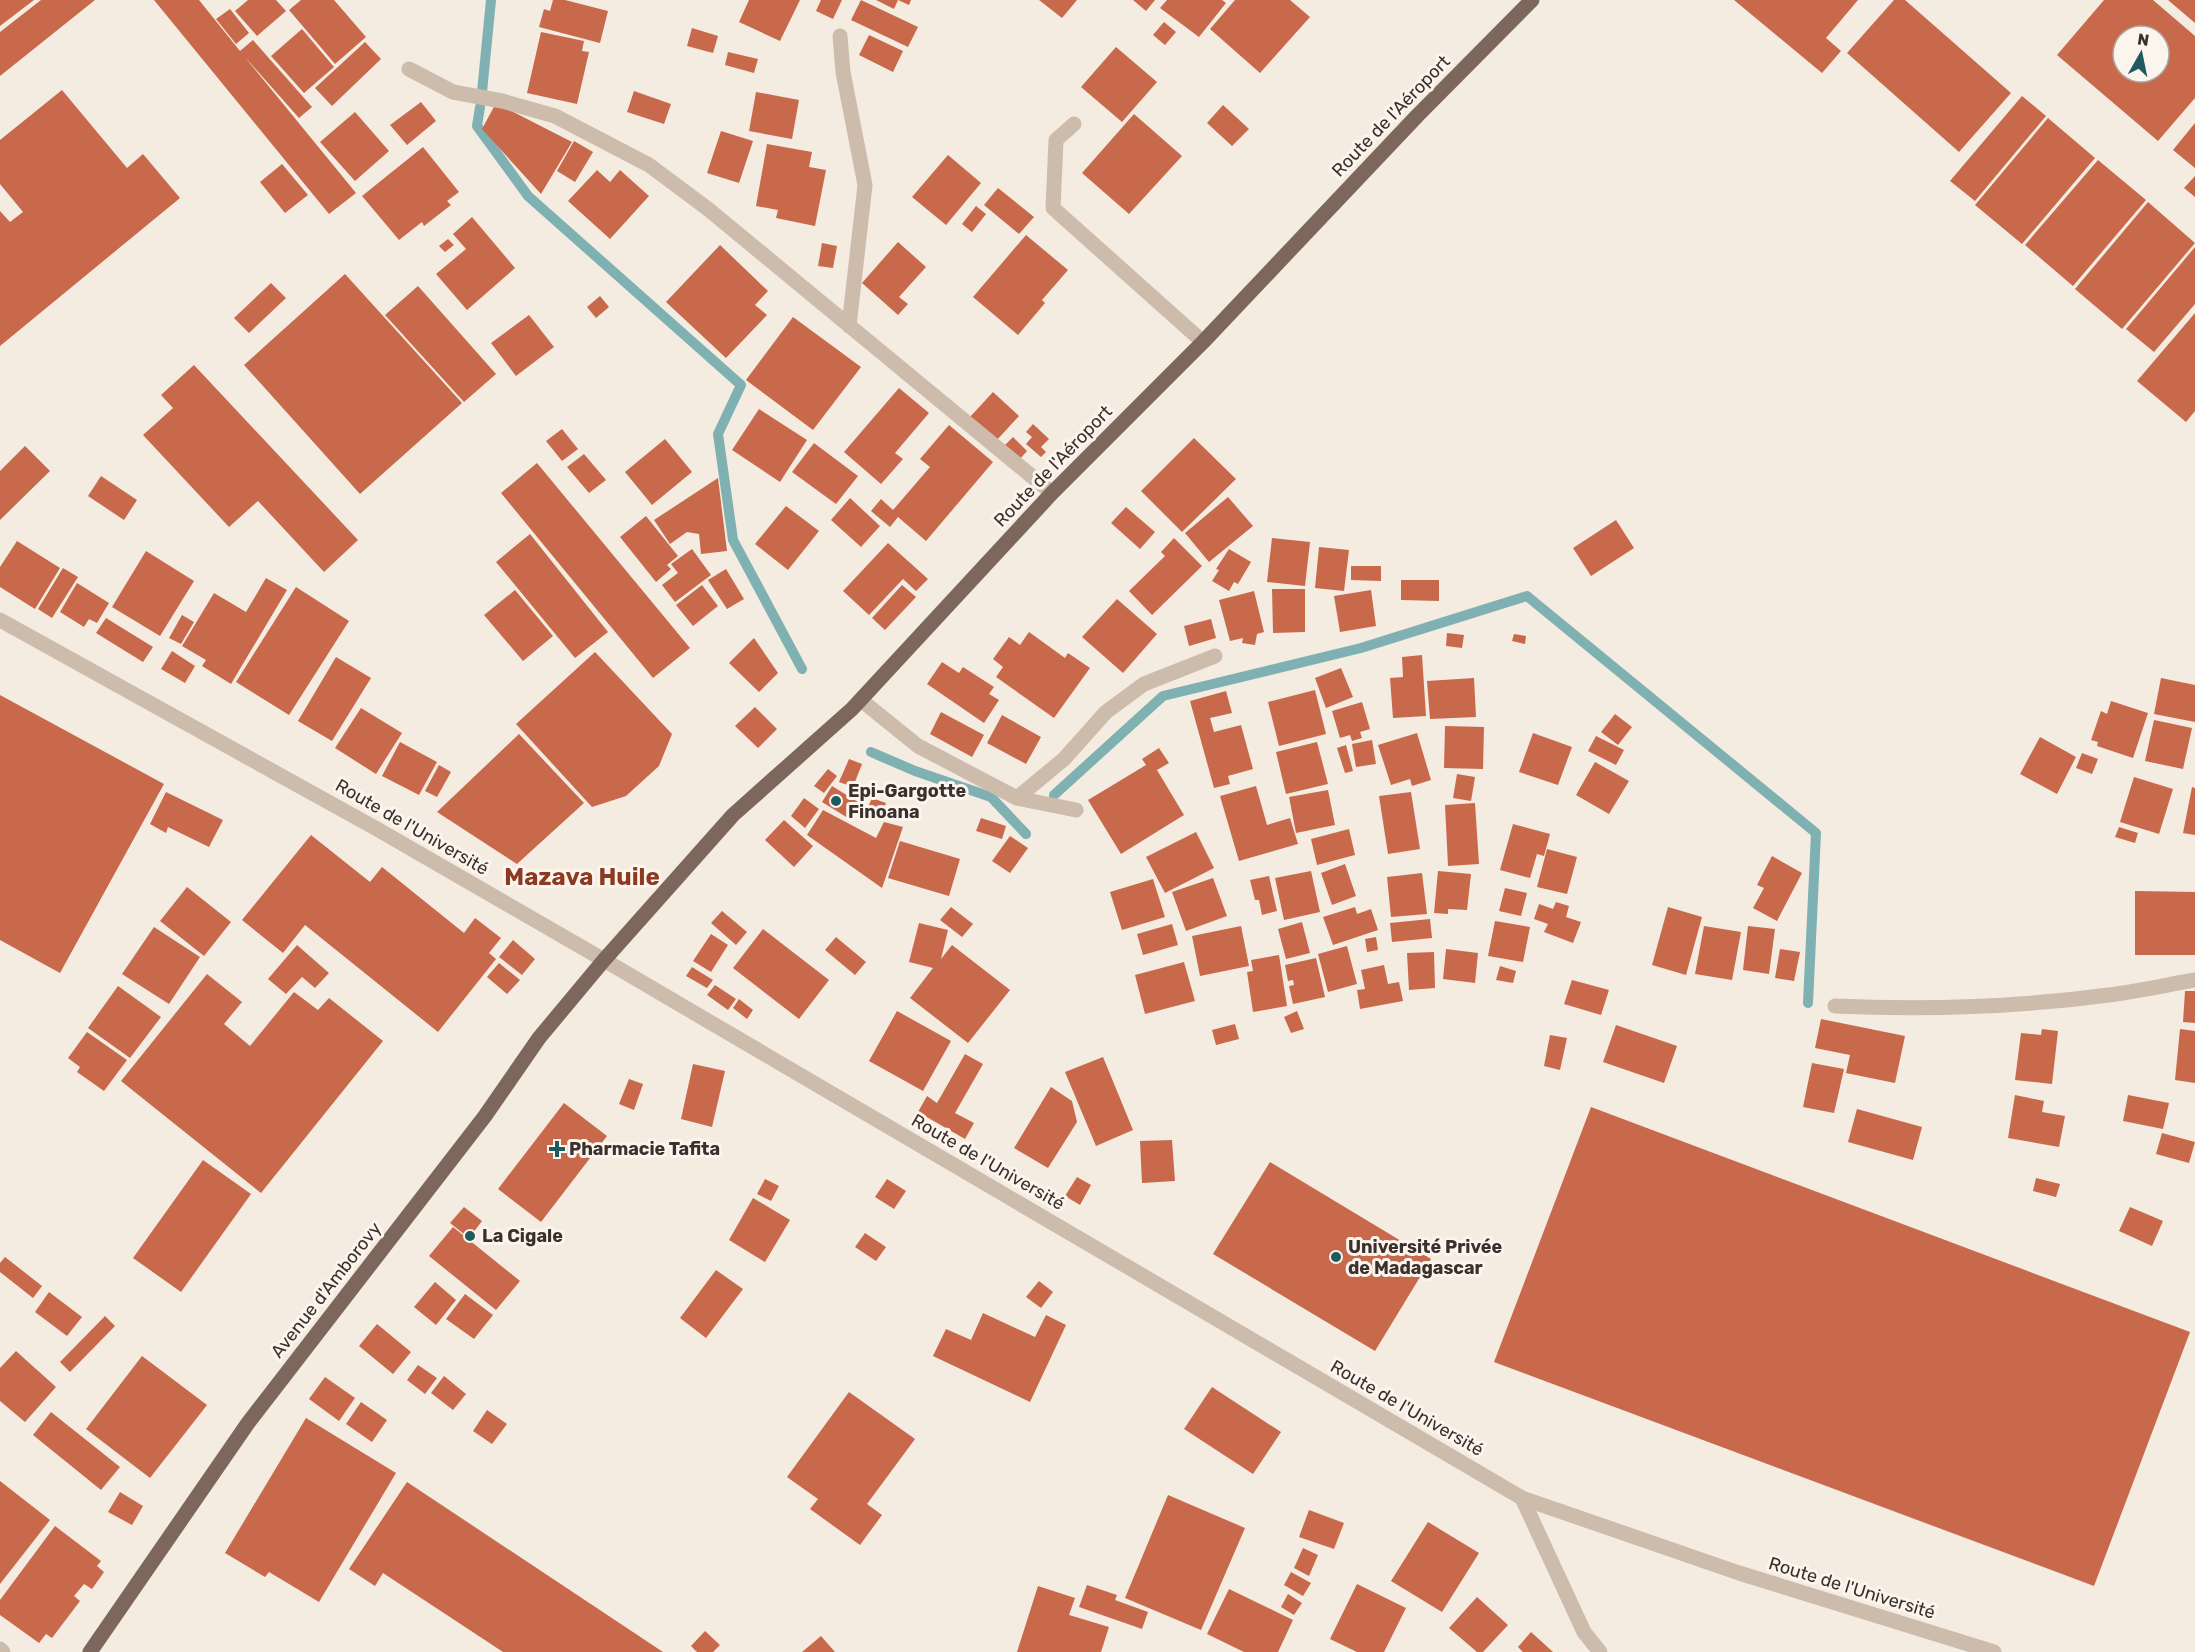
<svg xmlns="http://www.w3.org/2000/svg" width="2195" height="1652" viewBox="0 0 2195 1652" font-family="Rubik,sans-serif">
  <rect width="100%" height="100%" fill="#f4ebe1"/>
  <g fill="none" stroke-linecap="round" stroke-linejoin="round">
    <path stroke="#7fb0b2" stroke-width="10" d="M482,92L491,0
      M480,107L477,126L528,196L741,385L718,434L733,540L802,669
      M871,752L915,771L991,797L1026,834
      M1054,795L1163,696L1361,648L1527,596L1816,833L1808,1003"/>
  </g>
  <path fill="#c8694b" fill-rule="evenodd" d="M0,0H34L0,26Z
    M41,0H95L0,76V32Z
    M154,0H199L240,51L253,40L312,107L299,118L244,56L356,193L329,214Z
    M248,0H276L286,11L257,36L235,11Z
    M301,0H334L366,37L335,64L289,10Z
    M553,0H565L608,11L600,43L539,27L544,9L550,11Z
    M749,0H800L780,41L739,22Z
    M821,0H842L833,19L816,11Z
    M861,0L918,27L908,47L851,20Z
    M876,0H911L909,5L898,0L894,9Z
    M1039,0H1077L1062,18Z
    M1133,0H1155L1146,11Z
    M1167,0H1222L1226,3L1199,37L1160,8Z
    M1235,0H1290L1310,17L1260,73L1210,29Z
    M1734,0H1858L1826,38L1841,51L1822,73Z
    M1894,0H1905L2011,93L1959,152L1847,53Z
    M2104,0H2153L2195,36V98L2158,141L2057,55ZM2123,36H2159V72H2123Z
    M2168,0H2195V23Z
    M230,9L249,33L236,44L216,19Z
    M1164,22L1176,32L1165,45L1153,35Z
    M692,28L718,36L713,53L687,46Z
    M302,29L334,67L304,93L271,56Z
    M541,32L584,41L582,51L589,52L577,104L527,93Z
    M869,35L903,51L893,72L859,55Z
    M365,42L381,59L332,106L315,88Z
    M1116,47L1157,82L1122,122L1081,87Z
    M728,52L758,59L754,73L725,65Z
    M62,90L127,168L143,154L180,198L0,346V211L10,222L23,212L0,184V140Z
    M634,91L671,104L664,124L627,112Z
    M756,92L799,100L792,139L749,131Z
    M2022,96L2046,116L1975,201L1950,181Z
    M421,102L436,121L407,145L390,125Z
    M496,103L572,142L541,194L482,129Z
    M1223,105L1249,129L1232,146L1207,123Z
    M355,112L389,151L355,181L320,142Z
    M1134,114L1182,156L1129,214L1082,173Z
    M2048,118L2095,158L2022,244L1975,205Z
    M2195,123V168L2173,150Z
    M721,131L753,141L739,183L707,173Z
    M574,141L593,152L575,182L557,171Z
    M767,144L812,152L809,167L826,170L815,226L776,218L778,210L756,206Z
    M423,147L459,192L447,201L451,205L424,226L422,222L399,240L362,196Z
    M948,155L981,183L946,225L912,197Z
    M2098,160L2146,200L2073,286L2025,245Z
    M282,164L308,195L285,213L260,182Z
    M597,170L610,182L620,170L649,196L610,239L568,201Z
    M2195,176V197L2184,188Z
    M998,188L1034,217L1019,234L984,205Z
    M2148,202L2195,243L2122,329L2075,289Z
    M976,206L986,214L972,232L962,224Z
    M472,217L515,268L467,310L436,274L466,249L453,234Z
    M1026,235L1068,270L1042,300L1045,303L1018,335L973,297Z
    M448,239L454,245L445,252L439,246Z
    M898,242L926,267L899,297L908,304L898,315L862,283Z
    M822,243L837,246L833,268L818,266Z
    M720,245L768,291L755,305L767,315L726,358L666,302Z
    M2195,247V304L2154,352L2126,329Z
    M345,274L462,403L360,494L244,365Z
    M271,283L286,298L249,333L234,318Z
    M418,286L496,374L464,402L385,315Z
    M600,296L609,307L596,318L587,307Z
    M2195,313V411L2186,422L2137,381Z
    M529,315L554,347L516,376L491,343Z
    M793,317L861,367L813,430L746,380Z
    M194,365L358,540L324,572L258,501L229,527L143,435L173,408L161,395Z
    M899,388L929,413L895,453L903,459L881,484L844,452Z
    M993,392L1019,416L996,441L970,417Z
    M759,409L807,440L780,482L732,450Z
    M1033,424L1049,439L1041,447L1046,452L1041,457L1026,444L1032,437L1026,432Z
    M949,425L993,462L926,541L898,517L890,527L871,511L881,499L893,510L930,467L920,459Z
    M562,429L578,449L562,461L546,441Z
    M1013,437L1027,451L1019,460L1004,446Z
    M1194,438L1236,479L1182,532L1141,491Z
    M665,439L692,472L652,505L625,472Z
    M814,443L858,476L836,504L792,472Z
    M25,446L50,471L0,520V471Z
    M584,454L606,480L589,493L567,467Z
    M537,463L690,648L653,678L501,493Z
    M101,476L137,500L124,520L88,496Z
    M718,478L727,551L701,554L699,534L687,532L670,544L654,520Z
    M1228,497L1253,526L1209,562L1185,533Z
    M850,498L880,526L861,547L831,520Z
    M786,506L819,531L788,570L755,544Z
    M1126,507L1155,532L1140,549L1111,523Z
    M646,516L678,556L667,565L671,569L656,582L620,537Z
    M1616,520L1634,548L1591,576L1573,548Z
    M530,534L608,632L575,658L496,562Z
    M1174,538L1202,566L1152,615L1129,591L1165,556L1161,552Z
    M1272,538L1310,542L1305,586L1267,582Z
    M17,541L60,568L35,609L0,587V567Z
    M888,543L928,579L916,591L903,579L869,615L843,591Z
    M1319,547L1349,550L1344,591L1315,588Z
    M692,549L711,575L675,602L662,585L678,573L671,564Z
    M1229,549L1251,562L1238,584L1234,582L1229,591L1212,581L1219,570L1216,569Z
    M146,551L194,581L160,636L112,607Z
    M1351,566H1381V581L1351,580Z
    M63,568L78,577L52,618L38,609Z
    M726,569L744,599L727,609L708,580Z
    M266,578L287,590L231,684L202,666L206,660L182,646L214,593L246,612Z
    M1401,580H1439V601L1401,600Z
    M77,583L109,603L97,623L89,619L84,627L60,612Z
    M702,585L718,606L693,626L676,605Z
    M902,585L916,597L885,630L872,618Z
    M296,587L349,621L289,715L236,682Z
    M1272,589H1305V632L1273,633Z
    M515,590L553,636L523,661L484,615Z
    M1371,590L1376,626L1340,632L1334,596Z
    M1254,591L1264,632L1257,634L1255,645L1242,643L1243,638L1230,641L1219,600Z
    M1117,599L1157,634L1123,673L1082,637Z
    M182,615L194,622L181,644L169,638Z
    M106,618L153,647L143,662L96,633Z
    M1211,619L1216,638L1189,646L1184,626Z
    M1029,632L1065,658L1068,653L1090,668L1054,718L996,677L1003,667L993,659L1009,637L1020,645Z
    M1447,633L1464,635L1462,648L1446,646Z
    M1514,634L1526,636L1525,644L1512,641Z
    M754,638L778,673L759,692L729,663Z
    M172,651L195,666L185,683L161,669Z
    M595,652L672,734L659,766L626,796L592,807L516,724Z
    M1422,655L1426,716L1393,718L1390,678L1403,677L1402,657Z
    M336,657L371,678L332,741L298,721Z
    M942,662L959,673L963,667L994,687L989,694L999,700L984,723L927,684Z
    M1341,668L1353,697L1326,708L1315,678Z
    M1474,678L1476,717L1430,719L1427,681Z
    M2161,678L2195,685V722L2154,714Z
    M1315,690L1326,734L1279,746L1268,702Z
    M1226,691L1232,713L1210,718L1214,732L1241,725L1253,769L1228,776L1230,784L1214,788L1190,701Z
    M0,695L164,784L60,973L0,940Z
    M2111,701L2148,713L2133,758L2097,746L2098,742L2091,740L2101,711L2107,714Z
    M1362,702L1370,729L1360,732L1362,738L1352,741L1350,735L1340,738L1332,711Z
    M755,707L777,729L758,748L735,726Z
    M361,708L402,733L376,774L335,748Z
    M941,712L984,735L972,757L930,734Z
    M1615,714L1632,727L1618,745L1601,732Z
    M1002,715L1041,737L1026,764L987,743Z
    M2154,720L2192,728L2183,769L2145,761Z
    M1445,726L1484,727L1483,769L1444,768Z
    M1417,733L1431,780L1412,786L1410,779L1391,785L1378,745Z
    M1533,733L1572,747L1558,785L1519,772Z
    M519,734L584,803L517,864L437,812Z
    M1596,736L1624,750L1616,765L1588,751Z
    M2040,737L2076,757L2057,794L2020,774Z
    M1372,740L1376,764L1356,767L1352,744Z
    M400,742L437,762L419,795L382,776Z
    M1317,742L1328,784L1286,794L1276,752Z
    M1346,745L1353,771L1345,773L1337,748Z
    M1159,748L1169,763L1157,770L1184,815L1121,854L1088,800L1146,765L1142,759Z
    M2082,753L2098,759L2092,774L2076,768Z
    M849,759L862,764L853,787L839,782Z
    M1595,762L1629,781L1609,814L1576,795Z
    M439,765L451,772L437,797L425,791Z
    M828,769L837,776L824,793L814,786Z
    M1457,774L1475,777L1471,801L1453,798Z
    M2134,777L2173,789L2159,834L2120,822Z
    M832,786L858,802L848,818L822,802Z
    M1256,786L1267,825L1290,818L1298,844L1239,861L1220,796Z
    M2192,787L2195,788V835L2183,833Z
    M1328,790L1335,825L1296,833L1289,797Z
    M166,792L223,820L209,847L168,827L166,833L150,824Z
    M1411,792L1420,849L1388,854L1379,796Z
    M804,798L819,809L805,828L791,816Z
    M872,798L886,803L880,820L865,814Z
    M1475,803L1479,864L1448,866L1445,805Z
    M823,810L876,838L884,822L903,827L882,888L807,835Z
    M981,818L1006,826L1002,839L976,831Z
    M784,820L813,846L794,867L765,840Z
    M1513,824L1550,834L1544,856L1537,854L1530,878L1500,870Z
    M2119,827L2138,833L2135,843L2115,837Z
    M1349,829L1355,855L1317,865L1311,839Z
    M1196,832L1214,868L1165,893L1146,857Z
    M311,835L370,882L382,867L464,933L475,918L501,938L489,953L496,959L438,1032L305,925L283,953L242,920Z
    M1010,836L1028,848L1010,873L992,861Z
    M900,841L960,859L949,896L888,878Z
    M1547,849L1577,857L1567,894L1537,887Z
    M1772,856L1802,873L1777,921L1753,908L1764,888L1757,885Z
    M1345,864L1356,896L1332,905L1321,873Z
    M1311,871L1320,912L1284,920L1275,878Z
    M1438,871L1471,874L1467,910L1448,909V914L1434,913Z
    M1422,873L1427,914L1391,917L1387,877Z
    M1269,876L1277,911L1262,915L1259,900H1255L1250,880Z
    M1213,878L1227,916L1186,931L1172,892Z
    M1153,879L1165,917L1122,930L1110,892Z
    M187,887L231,922L204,956L160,921Z
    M1505,888L1527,893L1521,916L1499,911Z
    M2135,891L2195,892V955H2135Z
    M1556,902L1569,906L1566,917L1581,922L1573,943L1544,932L1548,924L1534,919L1539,904L1553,909Z
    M951,907L973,924L962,937L940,920Z
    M1355,907L1357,914L1371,909L1378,930L1333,945L1323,917Z
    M1668,907L1702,917L1686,975L1652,965Z
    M722,911L747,932L736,945L711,923Z
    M1430,919L1432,938L1392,942L1390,923Z
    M1495,921L1530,927L1523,962L1488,956Z
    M1302,922L1310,953L1286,959L1278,929Z
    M919,923L948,930L941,959L952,945L1010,990L968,1043L910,998L933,968L909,962Z
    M1172,924L1178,945L1143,955L1137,934Z
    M1241,926L1249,966L1200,976L1192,936Z
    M1704,926L1741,932L1732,980L1695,974Z
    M1748,926L1775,929L1769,974L1743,970Z
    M154,927L200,957L169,1004L122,974Z
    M763,929L829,980L799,1019L733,968Z
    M711,934L728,945L711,972L693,961Z
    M836,937L866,962L855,975L825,950Z
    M1376,937L1378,950L1367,952L1365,939Z
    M513,940L535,959L522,975L499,957Z
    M297,945L329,973L315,988L302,977L286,994L268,979Z
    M1347,946L1357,984L1328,992L1318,954Z
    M1446,949L1478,953L1475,983L1443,979Z
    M1780,949L1800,952L1794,981L1775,978Z
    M1434,952L1435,988L1409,990L1407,953Z
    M1279,955L1287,1006L1253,1012L1247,972L1253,971L1251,960Z
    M1316,958L1325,997L1293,1004L1289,986L1294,985L1293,980L1288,981L1285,965Z
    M1184,962L1195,1001L1145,1014L1135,975Z
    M499,963L520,980L507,994L487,977Z
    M1384,965L1388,984L1399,982L1403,1001L1360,1009L1357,990L1365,989L1361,970Z
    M1500,966L1516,971L1513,983L1496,980Z
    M692,967L713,980L707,988L686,976Z
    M207,974L242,1002L224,1024L250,1046L294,992L318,1010L329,998L383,1041L261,1193L121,1081Z
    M1572,980L1609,990L1601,1015L1564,1004Z
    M715,985L736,999L728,1010L707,995Z
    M118,986L161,1017L130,1058L88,1028Z
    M2185,991H2195V1023L2183,1022Z
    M739,999L753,1010L747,1019L733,1008Z
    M897,1011L951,1041L923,1091L869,1061Z
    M1297,1011L1304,1029L1291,1033L1284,1017Z
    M1821,1019L1905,1036L1895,1083L1846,1073L1850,1055L1815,1048Z
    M1235,1024L1239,1039L1216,1045L1212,1030Z
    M1616,1025L1677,1046L1664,1083L1603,1062Z
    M2042,1029L2058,1031L2052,1084L2015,1080L2021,1033L2041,1035Z
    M2180,1029L2195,1031V1083L2175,1080Z
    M87,1032L127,1060L104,1091L77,1072L80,1067L68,1058Z
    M1550,1035L1567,1038L1560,1070L1544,1066Z
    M965,1054L983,1064L955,1113L974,1123L965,1139L918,1112L927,1096L937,1103Z
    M1103,1057L1133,1130L1096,1146L1065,1072Z
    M1812,1063L1844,1069L1834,1113L1803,1107Z
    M693,1064L725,1071L712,1127L681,1119Z
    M629,1079L643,1084L634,1110L619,1104Z
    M1051,1087L1072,1101L1077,1122L1048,1168L1014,1148Z
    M2015,1095L2044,1101L2042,1112L2065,1116L2059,1147L2008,1138Z
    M2128,1095L2169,1103L2163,1129L2123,1121Z
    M564,1103L607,1136L541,1222L498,1189Z
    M1591,1107L2190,1332L2094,1586L1494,1362Z
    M1857,1109L1922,1127L1913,1160L1848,1142Z
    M2162,1133L2195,1142L2189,1163L2156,1154Z
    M1172,1140L1175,1181L1142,1183L1140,1141Z
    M203,1160L251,1194L181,1292L133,1258Z
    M1270,1162L1431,1259L1375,1351L1213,1254Z
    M1077,1177L1091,1185L1080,1205L1065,1196Z
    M2036,1178L2060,1184L2056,1197L2033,1191Z
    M765,1179L779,1186L771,1201L757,1194Z
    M887,1179L906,1191L894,1209L875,1197Z
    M753,1198L790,1220L765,1262L729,1240Z
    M464,1207L482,1221L469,1238L450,1223Z
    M2130,1207L2163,1221L2152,1246L2119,1231Z
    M453,1227L520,1281L496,1310L429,1256Z
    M865,1233L886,1247L876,1261L855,1247Z
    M5,1257L42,1286L33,1298L0,1272V1263Z
    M716,1270L743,1289L706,1338L680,1318Z
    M1039,1281L1053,1292L1041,1308L1026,1297Z
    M435,1282L456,1300L436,1325L414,1307Z
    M49,1292L82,1317L67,1336L35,1312Z
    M465,1294L493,1315L474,1339L446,1319Z
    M983,1313L1035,1337L1046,1315L1066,1325L1030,1402L933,1356L946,1329L971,1340Z
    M105,1316L115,1326L70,1372L60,1362Z
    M377,1324L411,1352L393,1374L359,1346Z
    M16,1351L56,1387L25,1422L0,1401V1368Z
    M142,1356L207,1405L150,1478L86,1429Z
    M418,1365L437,1378L425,1394L407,1380Z
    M444,1376L466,1394L453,1410L431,1393Z
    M325,1377L355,1398L339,1421L309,1399Z
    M1212,1387L1281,1432L1253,1474L1184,1429Z
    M849,1392L915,1439L867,1504L882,1515L860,1545L810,1509L818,1499L787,1477Z
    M361,1402L387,1420L372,1442L346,1424Z
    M487,1410L507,1424L492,1444L473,1431Z
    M51,1412L120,1467L101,1490L33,1435Z
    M306,1418L396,1473L319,1602L269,1572L265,1577L225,1553Z
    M0,1481L50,1520L0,1584Z
    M407,1482L663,1652H503L383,1573L375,1586L349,1569Z
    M120,1492L143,1506L132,1525L108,1512Z
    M1168,1495L1245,1528L1201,1630L1125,1598Z
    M1309,1510L1344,1523L1334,1549L1299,1537Z
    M1428,1522L1479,1553L1442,1612L1391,1581Z
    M55,1526L101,1561L97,1566L104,1572L92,1589L84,1584L74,1596L80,1601L52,1638L46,1634L39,1643L0,1615V1600Z
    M1303,1548L1318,1555L1309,1576L1294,1568Z
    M1291,1572L1311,1583L1303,1596L1284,1585Z
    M1357,1584L1406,1608L1384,1652H1357L1330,1639Z
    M1087,1585L1117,1595L1115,1600L1148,1612L1142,1629L1079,1607Z
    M1038,1586L1075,1598L1069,1615L1109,1627L1101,1652H1017Z
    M1229,1589L1293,1620L1278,1652H1244L1207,1634Z
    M1288,1594L1302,1603L1294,1615L1281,1607Z
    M1477,1597L1508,1625L1483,1652H1477L1449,1628Z
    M705,1631L720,1645L713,1652H697L691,1646Z
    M1531,1632L1553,1652H1523L1518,1647Z
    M821,1636L835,1652H802Z"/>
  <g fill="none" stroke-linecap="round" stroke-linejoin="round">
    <path stroke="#cdbbac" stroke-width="15" d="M840,36L843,72L865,185L849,326
      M409,69L453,92L502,101L555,116L649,165L708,209L1052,493
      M1074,124L1056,140L1053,208L1203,342
      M0,620L377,829L604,960L1522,1498L1739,1573L1994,1652
      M861,700L918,746L1017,798L1064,759L1106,712L1144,684L1215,656
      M1017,798L1076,810
      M1835,1006C1926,1010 2019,1007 2109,995C2138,991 2166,985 2195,980
      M1522,1498L1584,1632L1600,1652
      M0,1649L3,1652"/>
    <path stroke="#7d675c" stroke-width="15" d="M90,1652L248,1423L485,1116L539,1038L604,960L733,815L852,709L1052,493L1203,342L1417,116L1532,0"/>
  </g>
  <g fill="#1f5a5e" stroke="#fbf5ee" stroke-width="2">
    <circle cx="836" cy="801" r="6"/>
    <path d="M554 1140h6v6h6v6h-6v6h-6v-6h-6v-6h6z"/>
    <circle cx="470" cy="1236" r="6"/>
    <circle cx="1336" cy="1257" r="6"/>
  </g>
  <g text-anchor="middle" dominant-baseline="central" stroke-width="6" stroke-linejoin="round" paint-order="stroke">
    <g font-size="18" fill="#3b302b" stroke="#fbf5ee">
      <text transform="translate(1391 116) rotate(-46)">Route de l'Aéroport</text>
      <text transform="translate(1053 466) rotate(-46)">Route de l'Aéroport</text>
      <text transform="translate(412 827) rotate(30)">Route de l'Université</text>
      <text transform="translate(988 1162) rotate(30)">Route de l'Université</text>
      <text transform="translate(326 1290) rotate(-52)">Avenue d'Amborovy</text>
      <text transform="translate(1407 1408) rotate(30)">Route de l'Université</text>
      <text transform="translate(1852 1588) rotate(17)">Route de l'Université</text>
    </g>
    <g font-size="18" font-weight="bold" fill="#3b302b" stroke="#fbf5ee" text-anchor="start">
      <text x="848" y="791">Epi-Gargotte<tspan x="848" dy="21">Finoana</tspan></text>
      <text x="569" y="1149">Pharmacie Tafita</text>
      <text x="482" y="1236">La Cigale</text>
      <text x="1348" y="1247">Université Privée<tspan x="1348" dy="21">de Madagascar</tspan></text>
    </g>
    <g font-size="24" font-weight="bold" fill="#8c3b22" stroke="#fbf5ee">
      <text x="582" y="877">Mazava Huile</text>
    </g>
  </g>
  <g transform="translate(2141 54) rotate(9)"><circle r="28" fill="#fbf5ee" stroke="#aea6a0" stroke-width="1.5"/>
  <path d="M0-4.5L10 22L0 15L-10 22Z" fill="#1f5a5e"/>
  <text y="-9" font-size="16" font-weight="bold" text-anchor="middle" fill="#3b302b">N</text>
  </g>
</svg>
